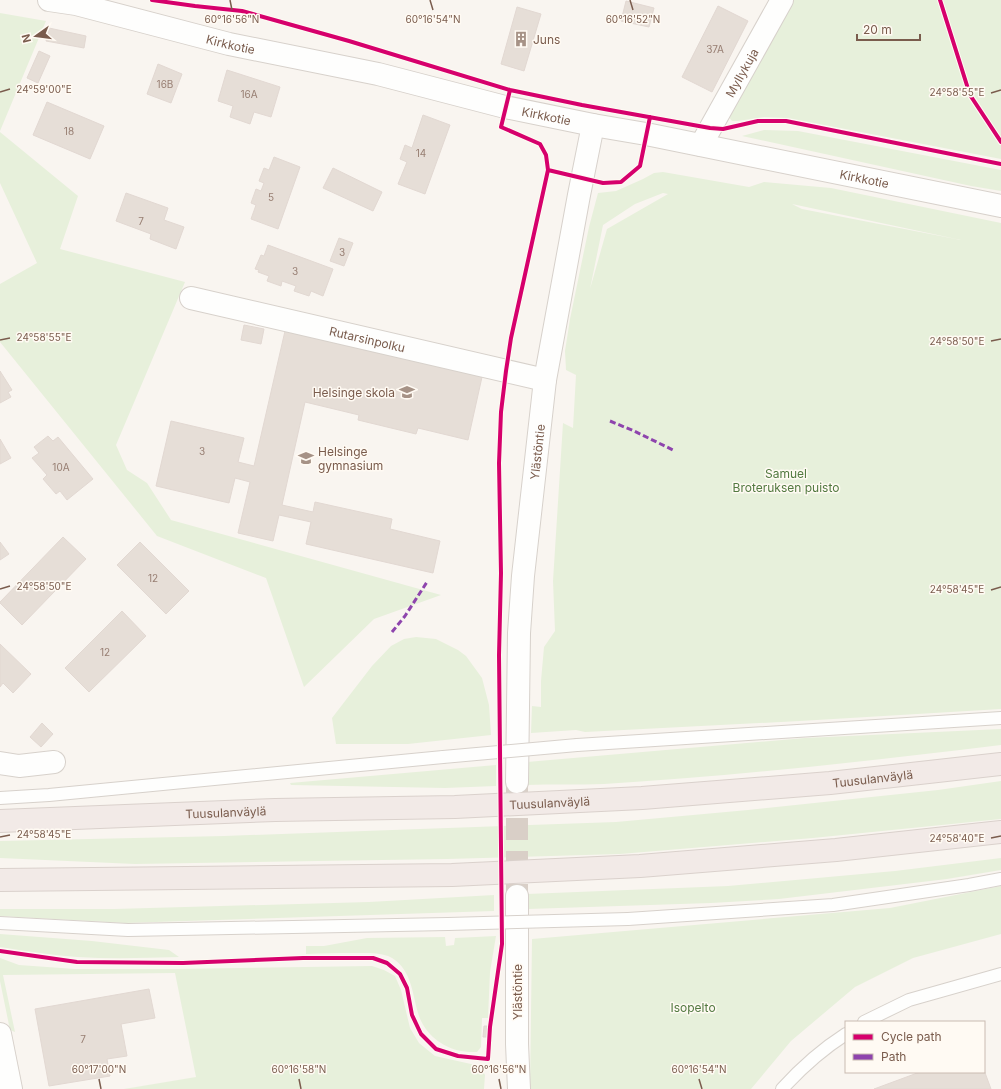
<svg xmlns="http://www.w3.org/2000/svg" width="1001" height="1089" viewBox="0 0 1001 1089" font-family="Inter,sans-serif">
  <rect width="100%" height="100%" fill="#f9f5f0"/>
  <path fill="#e7f0db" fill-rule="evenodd" d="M789,0H1001V159L788,118L764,117L738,121H732L728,116Z
    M0,13L46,21L0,131Z
    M764,130L798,131L1001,170V191L971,186L742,136Z
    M0,132L78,196L60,249L185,282L116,445L127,470L147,483L171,520L441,595L374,619L304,687L266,578L157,536L0,342V284L37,263L0,183Z
    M663,172L749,187L764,182L831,188L1001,223V709L800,721L585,732L576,730L531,733L532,706L541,707V681L544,647L555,631L553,581L563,423L573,428L576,375L566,370L565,351L570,319L589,227L598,193L616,191L643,179L654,173ZM663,193L668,194L607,229L590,289L603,225L635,204ZM792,204L961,240L802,209Z
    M416,637L436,639L458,650L466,656L482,678L489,705L491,735L408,744H336L332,718L372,666L391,646L404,639Z
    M1001,729V745C869,761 737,776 604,784C578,785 552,784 526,785L527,762L805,738Z
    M496,765V786L445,788L291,785L290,783Z
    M1001,781V819L813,838L620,854L447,859L135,864L0,858V841L224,836L616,822L748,810L938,790Z
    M1001,858V870L947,879L779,899L711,903L528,909L527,894L728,886L895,871Z
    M1001,886V934L913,958L855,987L791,1041L751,1089H530L532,939L890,908Z
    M494,895V911L125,923L0,916V909H114L369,902Z
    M0,934L92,941L169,950L179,957C145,958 111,959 77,957C51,955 25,951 0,947Z
    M496,936L490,972L488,1018H482L481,1047L477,1052C472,1052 466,1052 461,1051C441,1047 424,1033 418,1013C412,992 411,966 388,956C377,952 363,953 351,953C336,953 321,953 306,954V946H324L367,938L445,937L446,946L454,945L455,938Z
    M0,958L19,965L75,969H176L372,966L384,970L395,976L401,990L410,1028L419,1043L435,1056L480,1066L485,1075L484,1089H124L196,1077L175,973L3,975L15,1032L10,1030L0,981Z"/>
  <path fill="#e6ded7" stroke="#e2d8d2" d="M626,1L654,8L649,27L621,21Z
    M718,6L748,21L712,92L682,77Z
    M517,7L541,14L524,71L501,64Z
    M49,28L86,36L84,48L46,41Z
    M39,51L50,56L38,83L27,78Z
    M158,64L182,74L171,103L147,94Z
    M227,70L280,87L271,117L254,112L250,124L230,117L233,106L218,101Z
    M47,102L104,126L90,159L33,135Z
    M423,115L450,125L425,194L398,184L407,162L400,159L405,145L412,148Z
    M274,157L300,167L278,229L251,219L256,205L251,203L256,189L261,191L264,183L259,181L264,168L269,170Z
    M333,168L382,192L373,211L323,188Z
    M126,193L168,208L164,220L184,227L176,249L150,239L151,234L116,221Z
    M339,238L353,243L344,266L330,261Z
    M268,245L333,269L323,296L311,291L309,296L294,291L296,286L282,281L281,286L267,281L269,276L258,272L259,270L255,269L261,255L264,256Z
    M244,325L264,329L261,344L241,340Z
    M285,331L374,352L376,347L482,377L468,440L418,428L416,434L358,420L359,415L305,402L282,505L313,512L315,502L392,519L390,529L440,541L433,573L306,544L311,522L279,515L273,541L238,533L250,482L235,478L229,503L156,486L171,421L244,438L238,462L254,466Z
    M0,371L12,390L8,392L11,397L0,403Z
    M48,436L53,441L58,437L93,479L67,500L60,491L56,494L43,479L47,475L32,458L39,453L34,447Z
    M0,439L11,458L0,464Z
    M63,537L86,559L22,625L0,603V602Z
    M0,542L9,554L0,560Z
    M140,542L189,591L166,614L117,565Z
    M122,611L146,636L89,692L65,668Z
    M0,644L31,674L13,693L3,683L0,687Z
    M42,723L53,734L41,747L30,737Z
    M149,989L155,1018L121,1024L127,1056L107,1059L110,1076L49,1086L35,1009Z
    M484,1026H487V1037H483Z
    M984,1070L991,1089H874L920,1072H984Z"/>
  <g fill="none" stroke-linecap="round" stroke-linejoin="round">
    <path stroke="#d9cfc7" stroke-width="22" stroke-dasharray="22 11" stroke-linecap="butt" d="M517,785V896"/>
    <defs>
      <path id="service" d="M577,745L1001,718
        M0,798L49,795L443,757
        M628,919L833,905L969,885L1001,879
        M0,923L128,930L448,924
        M864,1022L909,1000L1001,974
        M782,1089C802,1067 821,1050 846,1034"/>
      <g id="minor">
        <path id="s1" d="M701,145L782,0"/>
        <path id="s2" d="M191,298L545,380"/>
        <path d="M0,763L19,766L54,762"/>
        <path d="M0,1034L11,1089"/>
      </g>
      <g id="tertiary">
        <path id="s3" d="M49,0L76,4L229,44L378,74L505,107L593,125L646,134L1001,206"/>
        <path id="s4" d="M517,782L519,633L523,576L545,380L579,195L593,125"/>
        <path d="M517,896V1044L519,1089"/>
      </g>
      <g id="motorway">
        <path id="s5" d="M0,821L275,810L455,807L642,798L830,783L1001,764"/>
        <path d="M0,880L452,875L640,866L836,850L1001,832"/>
      </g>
    </defs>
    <use href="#service" stroke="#d7d1cb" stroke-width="14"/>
    <use href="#minor" stroke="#d7d1cb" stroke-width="24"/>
    <use href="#tertiary" stroke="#d7d1cb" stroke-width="24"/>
    <use href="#motorway" stroke="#dad1cc" stroke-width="24"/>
    <use href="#service" stroke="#fefefd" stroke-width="12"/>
    <use href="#minor" stroke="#fefefd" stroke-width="22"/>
    <use href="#tertiary" stroke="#fefefd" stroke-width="22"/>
    <use href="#motorway" stroke="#f2eae7" stroke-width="22"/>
    <defs>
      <path id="service-bridge" d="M443,757L577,745
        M448,924L628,919"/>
    </defs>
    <use href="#service-bridge" stroke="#d7d1cb" stroke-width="14" stroke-linecap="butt"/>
    <use href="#service-bridge" stroke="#fefefd" stroke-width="12"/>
    <path stroke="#8e44ad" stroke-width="3" stroke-dasharray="6 3" stroke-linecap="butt" d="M610,421L634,431L675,451
      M392,632L405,616L427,582"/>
    <defs>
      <path id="cycleway" d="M152,0L195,6L242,11L349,41L510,90L582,105L710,128L723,129L758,121H786L1001,164
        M940,0L970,95L1001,142
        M510,90L501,127L540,144L546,155L548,170L603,183L621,182L640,166L650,117
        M0,951L77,962L183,963L303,958H373L387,963L400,974L407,988L412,1015L421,1034L436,1049L458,1056L488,1059L490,1027L502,944L499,655L501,573L499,463L501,412L506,371L511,338L548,170"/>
    </defs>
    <use href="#cycleway" stroke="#fffaf3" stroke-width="6"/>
    <use href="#cycleway" stroke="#d6006c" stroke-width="4"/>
  </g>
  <path fill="none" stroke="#7a5c4d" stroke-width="1.5" d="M230,0L232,10M430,0L433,10M630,0L633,10M0,92L10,89M991,93L1001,90M0,340L10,338M991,341L1001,339M0,589L10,586M991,590L1001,587M0,837L10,835M991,838L1001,836M99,1079L101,1089M299,1079L301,1089M499,1079L501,1089M699,1079L702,1089"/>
  <defs>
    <symbol id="building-bare" viewBox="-9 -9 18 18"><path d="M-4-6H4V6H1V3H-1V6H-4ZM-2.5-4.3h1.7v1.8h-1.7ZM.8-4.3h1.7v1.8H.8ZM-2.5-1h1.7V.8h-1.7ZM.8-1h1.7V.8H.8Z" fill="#a69286" stroke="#fffaf3" stroke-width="2.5" paint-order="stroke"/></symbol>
    <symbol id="school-bare" viewBox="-9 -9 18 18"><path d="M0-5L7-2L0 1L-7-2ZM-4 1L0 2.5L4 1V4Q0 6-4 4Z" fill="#a69286" stroke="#fffaf3" stroke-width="2.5" paint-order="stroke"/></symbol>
  </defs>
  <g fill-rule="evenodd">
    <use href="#building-bare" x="510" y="28" width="22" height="22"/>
    <use href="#school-bare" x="396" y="381" width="22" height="22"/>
    <use href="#school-bare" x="295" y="447" width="22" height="22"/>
  </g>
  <g text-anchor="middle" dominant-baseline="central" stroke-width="3" stroke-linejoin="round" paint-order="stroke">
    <g font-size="10" fill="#977e72">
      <text x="715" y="49">37A</text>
      <text x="165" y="84">16B</text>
      <text x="249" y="94">16A</text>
      <text x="69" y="131">18</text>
      <text x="421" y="153">14</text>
      <text x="271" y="197">5</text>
      <text x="141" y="221">7</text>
      <text x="342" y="252">3</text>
      <text x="295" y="271">3</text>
      <text x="202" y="451">3</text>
      <text x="61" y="467">10A</text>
      <text x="153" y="578">12</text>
      <text x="105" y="652">12</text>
      <text x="83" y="1039">7</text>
    </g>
    <g font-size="12" fill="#7a5c4d" stroke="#fffaf3" text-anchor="start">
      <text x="533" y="39">Juns</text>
      <text x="395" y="392" text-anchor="end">Helsinge skola</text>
      <text x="318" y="451">Helsinge<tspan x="318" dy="14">gymnasium</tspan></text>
    </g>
    <g font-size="12" fill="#7a5c4d" stroke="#fffaf3">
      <text stroke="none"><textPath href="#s3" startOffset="187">Kirkkotie</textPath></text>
      <text stroke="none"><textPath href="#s1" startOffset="83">Myllykuja</textPath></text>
      <text stroke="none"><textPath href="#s3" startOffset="511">Kirkkotie</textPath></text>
      <text stroke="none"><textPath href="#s3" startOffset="835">Kirkkotie</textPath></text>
      <text stroke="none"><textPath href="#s2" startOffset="181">Rutarsinpolku</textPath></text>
      <text stroke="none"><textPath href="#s4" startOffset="331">Ylästöntie</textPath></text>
      <text stroke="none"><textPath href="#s5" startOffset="874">Tuusulanväylä</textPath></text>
      <text stroke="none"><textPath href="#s5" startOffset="550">Tuusulanväylä</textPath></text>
      <text stroke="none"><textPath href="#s5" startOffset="226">Tuusulanväylä</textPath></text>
      <text transform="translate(517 992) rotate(-90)">Ylästöntie</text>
    </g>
    <g font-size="12" fill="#537a41" stroke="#fffaf3">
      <text x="786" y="473">Samuel<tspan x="786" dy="14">Broteruksen puisto</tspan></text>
      <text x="693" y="1007">Isopelto</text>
    </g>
  </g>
  <g font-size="10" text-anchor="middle" fill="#7a5c4d" stroke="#fffaf3" stroke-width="3" stroke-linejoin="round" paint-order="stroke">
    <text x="232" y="23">60°16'56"N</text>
    <text x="433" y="23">60°16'54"N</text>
    <text x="633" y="23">60°16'52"N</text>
    <text x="44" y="93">24°59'00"E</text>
    <text x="957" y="96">24°58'55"E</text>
    <text x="44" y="341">24°58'55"E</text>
    <text x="957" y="345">24°58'50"E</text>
    <text x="44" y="590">24°58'50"E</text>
    <text x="957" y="593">24°58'45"E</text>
    <text x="44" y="838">24°58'45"E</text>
    <text x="957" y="842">24°58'40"E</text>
    <text x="99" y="1073">60°17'00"N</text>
    <text x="299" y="1073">60°16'58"N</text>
    <text x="499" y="1073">60°16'56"N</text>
    <text x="699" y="1073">60°16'54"N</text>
  </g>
  <rect x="845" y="1021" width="140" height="52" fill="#fffaf3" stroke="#cabbb1"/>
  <rect x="853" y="1034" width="20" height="6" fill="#d6006c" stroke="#cabbb1"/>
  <text x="881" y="1041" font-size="12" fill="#7a5c4d">Cycle path</text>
  <rect x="853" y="1054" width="20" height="6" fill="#8e44ad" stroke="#cabbb1"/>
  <text x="881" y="1061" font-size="12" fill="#7a5c4d">Path</text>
  <g transform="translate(36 36) rotate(256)" stroke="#fffaf3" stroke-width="3" paint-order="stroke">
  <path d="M0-3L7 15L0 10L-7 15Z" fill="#7a5c4d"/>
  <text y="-6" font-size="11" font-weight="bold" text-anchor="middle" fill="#7a5c4d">N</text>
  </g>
  <path d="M857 34v6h63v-6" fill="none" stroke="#7a5c4d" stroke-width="2"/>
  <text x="863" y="34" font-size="12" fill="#7a5c4d" stroke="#fffaf3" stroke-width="3" paint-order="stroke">20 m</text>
</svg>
